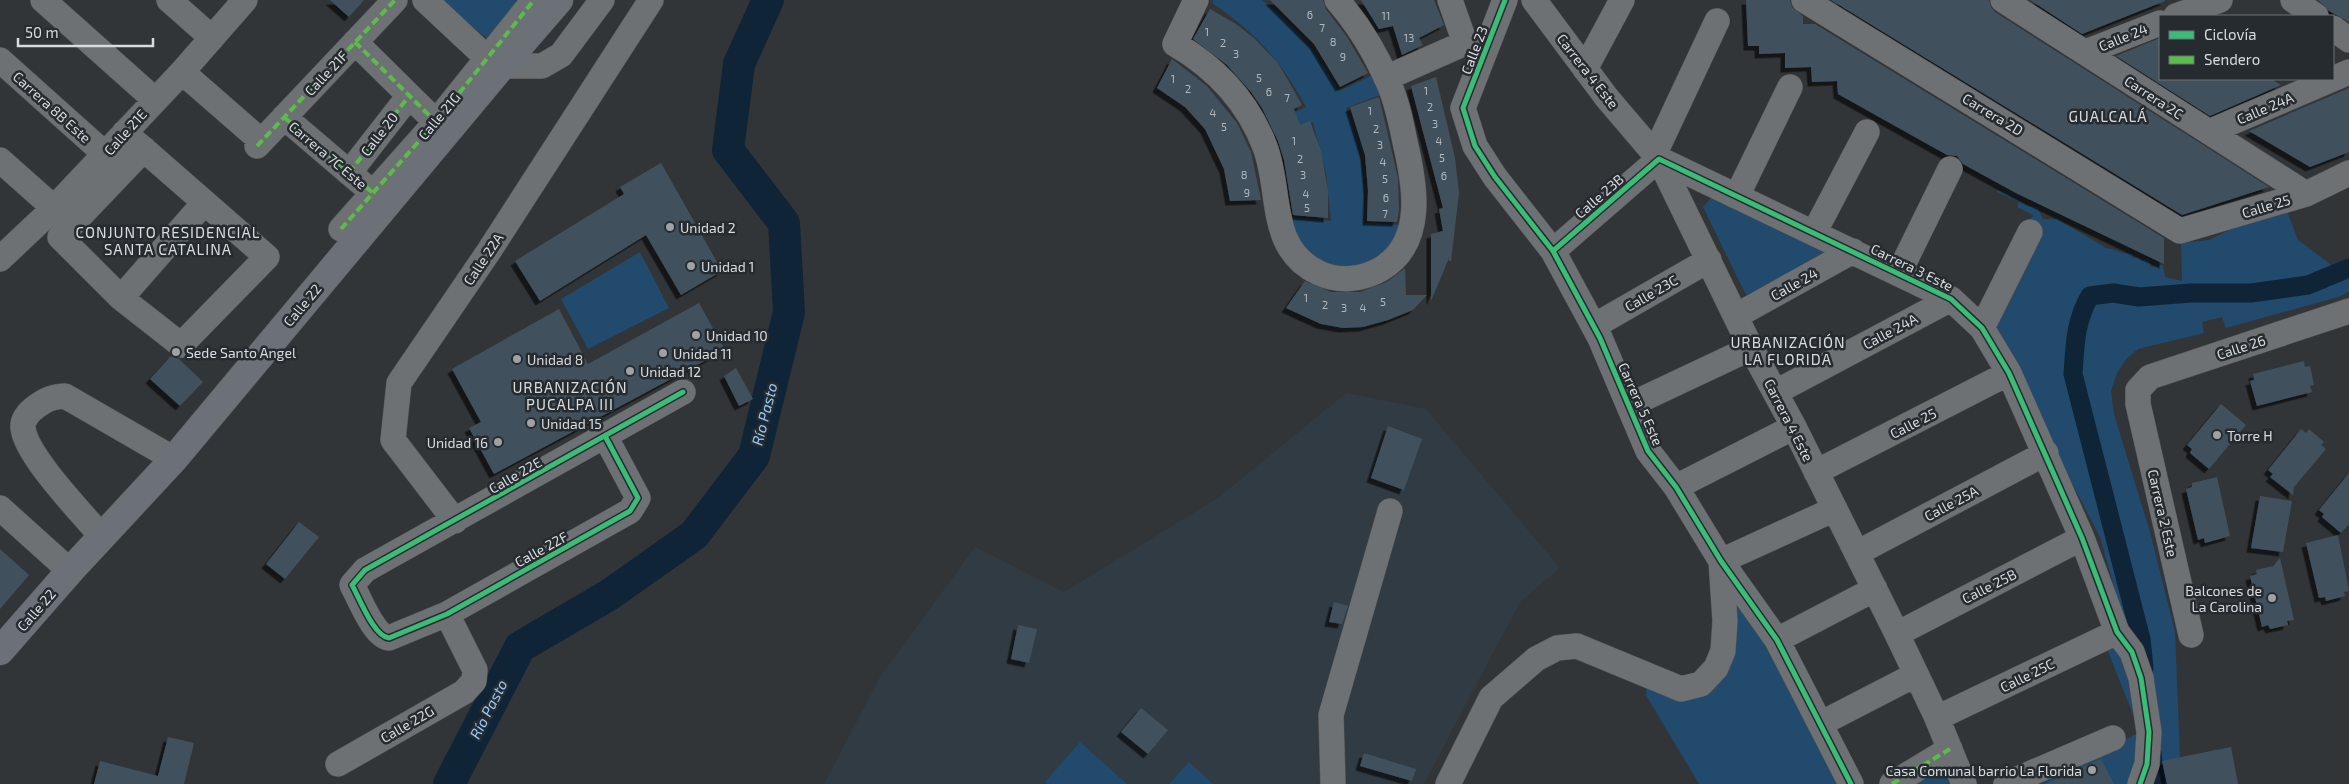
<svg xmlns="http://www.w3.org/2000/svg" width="2349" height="784" viewBox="0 0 2349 784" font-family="'Exo 2',sans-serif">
  <defs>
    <filter id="shadow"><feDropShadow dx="-4.5" dy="4.5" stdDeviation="0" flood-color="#0009"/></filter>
  </defs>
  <rect width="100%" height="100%" fill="#323537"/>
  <path fill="#313b43" d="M1346,393L1426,409L1560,568L1520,602L1424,784H824L880,677L975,547L1064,592L1218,498Z"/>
  <path fill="#214a6d" d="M440,0H516L520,3L489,40Z
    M1213,0H1262C1295,24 1319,56 1339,91L1379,72L1388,92L1346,108C1361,145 1366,183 1364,223L1404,225L1388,254L1348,271L1312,260L1286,217L1331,221L1326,173L1313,122L1271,138L1265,125L1306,107C1283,63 1253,30 1212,3Z
    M1998,190L2013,197L2027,206L2037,207L2043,219H2057L2106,248C2116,249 2123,255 2133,254L2131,258L2140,257L2141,261L2149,258L2151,267L2163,265L2165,277L2182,281L2181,243L2209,240L2245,222L2287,211L2298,240L2334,267L2349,260V292L2338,297L2226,328L2222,317L2202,322L2204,333L2138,349L2126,359L2117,373L2111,391L2114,414L2150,532L2175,632L2180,757L2174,779L2168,784H2042L2140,732L2107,649L2122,616L2100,537L1982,310L2033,215L2017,207L2019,202L1997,192Z
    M1716,192L1836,252L1746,295L1703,207Z
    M640,252L669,308L588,349L561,299Z
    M1727,552L1846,784H1699L1646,695L1647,682L1665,689L1723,664Z
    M1080,742L1127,784H1047L1045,782Z
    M1961,754L1976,784H1917Z
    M1189,762L1213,784H1169Z"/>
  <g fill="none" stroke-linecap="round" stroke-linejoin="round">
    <path stroke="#0f2537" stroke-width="19" d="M2144,668L2141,639L2073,374C2075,346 2075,321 2090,296L2113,293L2139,297L2191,293H2251L2308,285L2349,268
      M2152,753L2156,784"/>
    <path stroke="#0f2537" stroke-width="32" d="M449,784L520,647L609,595L694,535L754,456L789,312L784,223L728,150L739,64L768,0"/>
  </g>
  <path fill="#41515d" filter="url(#shadow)" d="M330,0H364L349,17Z
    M1270,0H1323L1326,9L1347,37L1368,73L1340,87L1314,44Z
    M1361,0H1434L1444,25L1419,38L1423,45L1402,55L1393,26L1379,29Z
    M1746,0H1790L1792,7L1803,16V24H1815L2164,238V264L2016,193L1963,164L1957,156L1947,155L1838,94L1837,81L1812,82L1811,67L1785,68V53L1759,54V46H1748Z
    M1831,0H1989L1991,7L1995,12L2269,187L2182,215Z
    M2030,0H2165V1L2082,34Z
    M2318,0H2349V22L2329,11Z
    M1210,9L1236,24L1254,38L1277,62L1288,80L1302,105L1294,109L1300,125L1310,121L1321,151L1328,191V218L1293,215L1284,160L1278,141L1262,108L1251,92L1227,65L1193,39Z
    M2160,38V79H2271L2281,85L2210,116L2116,56Z
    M1172,59L1207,86L1237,123L1251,152L1261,200L1230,201L1224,169L1205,129L1185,107L1157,88Z
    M1436,77L1455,158L1459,193L1451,261H1449V258L1431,301V234L1443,231L1439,209L1443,208L1411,86Z
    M2349,88V152L2310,167L2249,131Z
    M1379,97L1398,178L1399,210L1397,222L1367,221L1368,190L1365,155L1350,107Z
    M661,163L722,271L681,295L646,235L540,301L515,261L624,194L620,187Z
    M1405,268L1406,295H1427L1413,310L1388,320L1363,327L1343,328L1321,324L1286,308L1305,281L1331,292H1360L1387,282Z
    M699,303L725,350L494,474L469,428L481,422L452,369L559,309L588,364Z
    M171,356L179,359L203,382L180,406L150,379Z
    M2304,361L2305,367L2310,366L2314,385L2310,386L2312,392L2257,406L2250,381L2254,380L2253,374Z
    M736,368L753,399L739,406L724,376Z
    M2221,404L2246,425L2209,469L2190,453L2192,449L2187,445Z
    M1388,426L1422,439L1404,490L1371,478Z
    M2301,429L2306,433L2309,429L2324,442L2321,445L2326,449L2294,487L2293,495L2270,477L2273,474L2268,470Z
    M2349,473V524L2341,533L2322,517L2324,514L2319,510Z
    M2217,477L2230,536L2205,543L2204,538L2198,540L2186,489L2192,487V483Z
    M2260,496L2292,501L2283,552L2251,548Z
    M299,522L319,537L285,579L266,564Z
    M2338,535L2349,591L2344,592L2345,596L2326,601L2325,597L2319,598L2306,543Z
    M0,549L29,575L0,609Z
    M2280,558L2294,620L2287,621L2288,625L2270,629L2268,625L2262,627L2250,576L2257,574L2256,570L2273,566Z
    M1334,602L1348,606L1342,624L1329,622Z
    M1018,625L1037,629L1029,663L1011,659Z
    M1141,708L1168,730L1148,754L1121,732Z
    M168,737L194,743L184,784H94L100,761L158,776Z
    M2231,747L2238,784H2167L2162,761Z
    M1364,753L1416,769L1412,781L1360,766Z
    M2101,759L2114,784H2046Z"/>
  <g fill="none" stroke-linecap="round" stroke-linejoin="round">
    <defs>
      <path id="minor" d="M43,0L154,99
        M169,0L212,38
        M425,0L487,58
        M1196,0L1175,44C1216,68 1248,102 1265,147C1282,191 1267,249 1319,273C1338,282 1362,280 1381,269C1426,242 1415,184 1405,142C1401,122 1397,102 1389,84C1376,54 1358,24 1337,0
        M1505,0L1463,108L1475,146L1495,177L1553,251L1600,338L1648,451L1676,487L1721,561L1777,640L1851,784
        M1534,0L1607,98L1659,159L1751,348L1794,427L1897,634L1937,718L1964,784
        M1804,0L2180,231L2306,194L2349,173
        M2003,0L2306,194
        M2293,0L2316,16
        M2176,16L2220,0
        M2333,28L2349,40
        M355,42L436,122
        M2086,52L2160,23
        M0,60L105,154
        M502,66H542L561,55L602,0
        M1585,69L1622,0
        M182,72L252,133
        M1386,78L1465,43L1450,0
        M284,117L373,193
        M2209,132L2349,72
        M124,133L140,146L267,257L181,345L121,298L60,237L144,149
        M257,146L395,0
        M1655,153L1717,21
        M0,160L54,208
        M349,173L409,96
        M1737,196L1790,87
        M341,229L436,122L534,0
        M1814,233L1867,132
        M1553,251L1659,159L1951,299L1982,328L2009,373L2082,538L2117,632L2132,652L2141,678L2149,732L2147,764L2140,784
        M0,259L54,208L182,72L245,0
        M1899,273L1950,169
        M121,298L204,203
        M1736,316L1853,251
        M1594,326L1709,260
        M1982,328L2030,232
        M1776,392L1951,299
        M1630,405L1751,348
        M605,436L638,498L630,511L447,614L389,638C374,637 359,597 352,585L365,570L683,392
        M1816,472L2009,373
        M1676,487L1794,427
        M0,508L70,571
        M455,521L393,440L399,383L489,251L651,0
        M102,537C82,513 26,456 23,428C22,419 30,411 37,406C47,399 52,397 65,396L174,459
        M1857,553L2046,453
        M1721,561L1835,509
        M1897,634L2082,538
        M2191,635L2138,404V390L2150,377L2349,311
        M1777,640L1875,589
        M1937,718L2117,632
        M1820,724L1915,675
        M338,764L464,692L474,681L475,670L447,614
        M1333,784L1331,715L1390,511
        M1448,784L1491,698L1536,659L1557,648L1577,646L1681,689L1701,684L1716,668L1723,651L1725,621L1721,561
        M1892,784L1950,749
        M2006,784L2113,738"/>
      <path id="major" d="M0,651L70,571L174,459L502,66L559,0"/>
    </defs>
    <use href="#minor" stroke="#505255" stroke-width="26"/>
    <use href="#major" stroke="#505255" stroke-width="29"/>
    <use href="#minor" stroke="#6e7173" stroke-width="25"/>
    <use href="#major" stroke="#6b7177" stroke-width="28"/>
    <path stroke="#5cbc4b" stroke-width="4" stroke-dasharray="8 4" stroke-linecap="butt" d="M355,42L436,122
      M284,117L373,193
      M257,146L395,0
      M349,173L409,96
      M341,229L436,122L534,0
      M1892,784L1950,749"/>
    <defs>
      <path id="cycleway" d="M1505,0L1463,108L1475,146L1495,177L1553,251L1600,338L1648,451L1676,487L1721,561L1777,640L1851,784
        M1553,251L1659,159L1951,299L1982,328L2009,373L2082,538L2117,632L2132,652L2141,678L2149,732L2147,764L2140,784
        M605,436L638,498L630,511L447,614L389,638C374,637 359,597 352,585L365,570L683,392"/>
    </defs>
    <use href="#cycleway" stroke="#262b30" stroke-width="8"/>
    <use href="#cycleway" stroke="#3abd76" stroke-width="5"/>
  </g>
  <g fill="#9ea2a4" stroke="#262b30" stroke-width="2">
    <circle cx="670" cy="227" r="5"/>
    <circle cx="691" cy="266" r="5"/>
    <circle cx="696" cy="335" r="5"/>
    <circle cx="176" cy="352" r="5"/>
    <circle cx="663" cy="353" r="5"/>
    <circle cx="517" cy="359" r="5"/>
    <circle cx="630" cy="371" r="5"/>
    <circle cx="531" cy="423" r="5"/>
    <circle cx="2217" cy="435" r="5"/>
    <circle cx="498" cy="442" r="5"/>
    <circle cx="2272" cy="598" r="5"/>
    <circle cx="2092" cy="770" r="5"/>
  </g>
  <g text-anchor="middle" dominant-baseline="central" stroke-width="5" stroke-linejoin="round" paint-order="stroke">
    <g font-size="11" fill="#b2b9be">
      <text x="1310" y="14">6</text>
      <text x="1386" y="15">11</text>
      <text x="1322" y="27">7</text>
      <text x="1207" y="31">1</text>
      <text x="1409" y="37">13</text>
      <text x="1333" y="41">8</text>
      <text x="1223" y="42">2</text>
      <text x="1236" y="53">3</text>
      <text x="1343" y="56">9</text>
      <text x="1259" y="77">5</text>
      <text x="1173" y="78">1</text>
      <text x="1188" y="88">2</text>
      <text x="1426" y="90">1</text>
      <text x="1269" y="91">6</text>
      <text x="1287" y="97">7</text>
      <text x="1430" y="106">2</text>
      <text x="1370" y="110">1</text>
      <text x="1213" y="112">4</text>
      <text x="1435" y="123">3</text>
      <text x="1224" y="126">5</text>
      <text x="1376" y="128">2</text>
      <text x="1294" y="140">1</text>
      <text x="1439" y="140">4</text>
      <text x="1380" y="144">3</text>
      <text x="1442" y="157">5</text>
      <text x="1300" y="158">2</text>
      <text x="1383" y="161">4</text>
      <text x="1244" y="174">8</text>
      <text x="1303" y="174">3</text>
      <text x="1444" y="175">6</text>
      <text x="1385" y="178">5</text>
      <text x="1247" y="192">9</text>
      <text x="1306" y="193">4</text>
      <text x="1386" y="197">6</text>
      <text x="1307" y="207">5</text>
      <text x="1385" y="213">7</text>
      <text x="1306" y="297">1</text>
      <text x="1383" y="301">5</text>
      <text x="1325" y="304">2</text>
      <text x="1344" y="307">3</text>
      <text x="1363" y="307">4</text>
    </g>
    <g font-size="14" fill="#d8dcdf" stroke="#262b30">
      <text transform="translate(2123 37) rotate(-22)">Calle 24</text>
      <text transform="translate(1474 50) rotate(-69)">Calle 23</text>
      <text transform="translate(1588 71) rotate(52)">Carrera 4 Este</text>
      <text transform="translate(326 73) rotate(-47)">Calle 21F</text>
      <text transform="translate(2154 97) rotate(33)">Carrera 2C</text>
      <text transform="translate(52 107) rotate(42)">Carrera 8B Este</text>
      <text transform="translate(2265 108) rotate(-23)">Calle 24A</text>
      <text transform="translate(1993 114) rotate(31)">Carrera 2D</text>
      <text transform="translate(439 116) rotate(-50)">Calle 21G</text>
      <text transform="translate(125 132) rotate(-48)">Calle 21E</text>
      <text transform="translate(379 134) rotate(-52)">Calle 20</text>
      <text transform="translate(328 155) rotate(40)">Carrera 7C Este</text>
      <text transform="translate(1599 196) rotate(-41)">Calle 23B</text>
      <text transform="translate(2266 206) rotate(-17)">Calle 25</text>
      <text transform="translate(483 259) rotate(-56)">Calle 22A</text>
      <text transform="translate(1912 267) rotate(26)">Carrera 3 Este</text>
      <text transform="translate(1794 284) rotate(-29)">Calle 24</text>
      <text transform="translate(1651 293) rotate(-30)">Calle 23C</text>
      <text transform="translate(302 305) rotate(-50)">Calle 22</text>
      <text transform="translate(1890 331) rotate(-28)">Calle 24A</text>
      <text transform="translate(2241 347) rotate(-18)">Calle 26</text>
      <text transform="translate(1641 404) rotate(66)">Carrera 5 Este</text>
      <text transform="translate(1789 420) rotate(63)">Carrera 4 Este</text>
      <text transform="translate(1913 423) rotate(-27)">Calle 25</text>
      <text transform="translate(515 475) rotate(-30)">Calle 22E</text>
      <text transform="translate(1951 503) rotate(-28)">Calle 25A</text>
      <text transform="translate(2163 513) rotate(77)">Carrera 2 Este</text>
      <text transform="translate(541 549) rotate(-29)">Calle 22F</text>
      <text transform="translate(1989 586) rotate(-27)">Calle 25B</text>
      <text transform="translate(36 610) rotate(-49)">Calle 22</text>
      <text transform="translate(2027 675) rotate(-26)">Calle 25C</text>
      <text transform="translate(407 724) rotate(-30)">Calle 22G</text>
    </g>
    <g font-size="14" fill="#d8dcdf" stroke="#262b30" text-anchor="start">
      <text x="680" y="227">Unidad 2</text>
      <text x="701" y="266">Unidad 1</text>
      <text x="706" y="335">Unidad 10</text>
      <text x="186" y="352">Sede Santo Angel</text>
      <text x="673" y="353">Unidad 11</text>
      <text x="527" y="359">Unidad 8</text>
      <text x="640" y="371">Unidad 12</text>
      <text x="541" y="423">Unidad 15</text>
      <text x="2227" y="435">Torre H</text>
      <text x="488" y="442" text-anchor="end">Unidad 16</text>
      <text x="2262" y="590" text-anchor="end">Balcones de<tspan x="2262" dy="16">La Carolina</tspan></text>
      <text x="2082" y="770" text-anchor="end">Casa Comunal barrio La Florida</text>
    </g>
    <g font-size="15" letter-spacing="1" fill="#d8dcdf" stroke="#262b30">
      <text x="2108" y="116">GUALCALÁ</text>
      <text x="168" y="232">CONJUNTO RESIDENCIAL<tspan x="168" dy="17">SANTA CATALINA</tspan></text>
      <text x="1788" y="342">URBANIZACIÓN<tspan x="1788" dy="17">LA FLORIDA</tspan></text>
      <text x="570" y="387">URBANIZACIÓN<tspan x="570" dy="17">PUCALPA III</tspan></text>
    </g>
    <g font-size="15" font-style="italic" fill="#94cafc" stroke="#262b30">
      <text transform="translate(764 414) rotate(-76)">Río Pasto</text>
      <text transform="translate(488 709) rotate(-63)">Río Pasto</text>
    </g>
  </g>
  <rect x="2159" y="15" width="175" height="65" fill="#262b30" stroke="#6d7276"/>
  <rect x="2169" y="31" width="25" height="8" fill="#3abd76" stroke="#6d7276"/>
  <text x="2204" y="40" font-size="15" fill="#d8dcdf">Ciclovía</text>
  <rect x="2169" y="56" width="25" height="8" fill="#5cbc4b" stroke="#6d7276"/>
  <text x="2204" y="65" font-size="15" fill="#d8dcdf">Sendero</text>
  <path d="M18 38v8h135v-8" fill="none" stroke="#d8dcdf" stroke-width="2.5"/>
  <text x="25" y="38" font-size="15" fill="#d8dcdf" stroke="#262b30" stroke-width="4" paint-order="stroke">50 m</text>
</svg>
